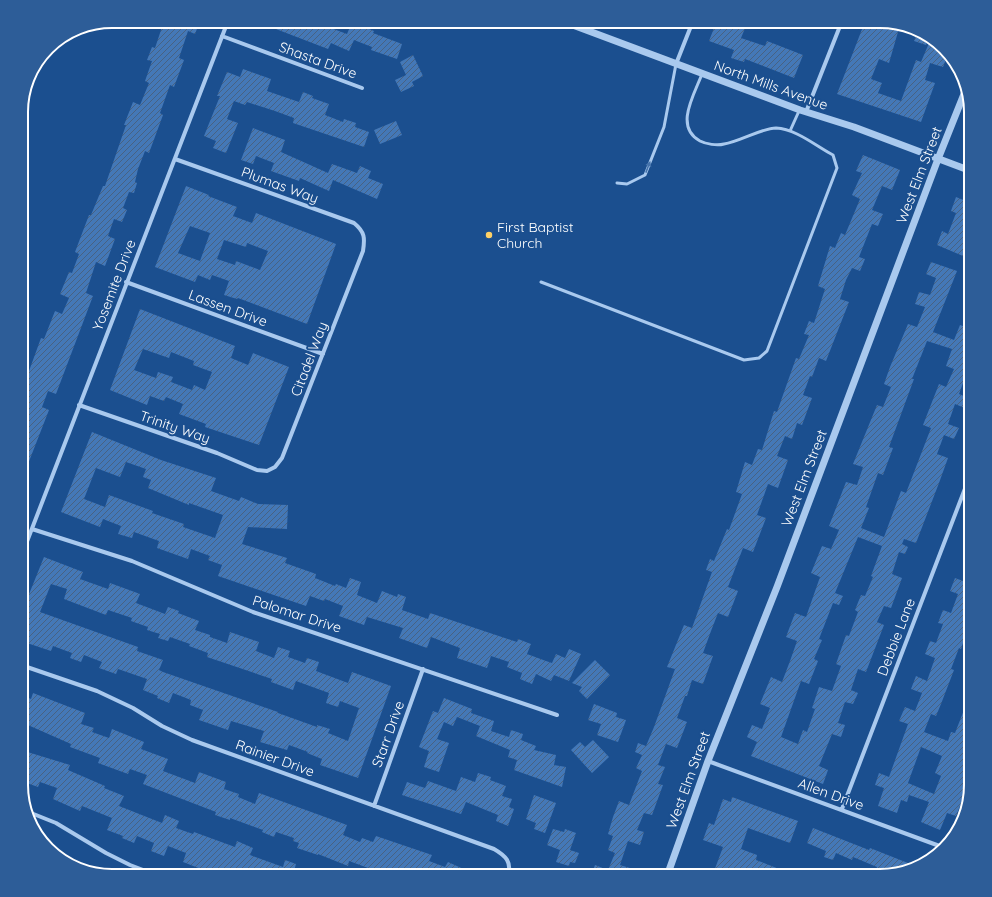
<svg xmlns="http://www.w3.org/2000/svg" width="992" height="897" viewBox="0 0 992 897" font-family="Quicksand,sans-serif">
  <defs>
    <pattern id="building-hatch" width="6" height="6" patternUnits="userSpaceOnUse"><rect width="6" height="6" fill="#4478b7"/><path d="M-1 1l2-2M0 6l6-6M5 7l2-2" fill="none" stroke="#486282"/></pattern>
  </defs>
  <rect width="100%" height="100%" fill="#1b4f8f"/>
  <path fill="url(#building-hatch)" fill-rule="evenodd" d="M164,21H200L195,34L188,31L179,58L184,60L174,87L170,85L160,113L163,115L149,153L145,151L138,169L135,182L137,183L134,193L129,192L123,208L127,210L122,222L114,219L108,236L115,239L105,266L96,262L86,293L93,296L56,394L48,391L42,407L49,410L21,482V393L41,338L44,339L55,311L62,314L69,298L60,294L69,272L72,273L79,254L75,252L89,215H91L103,186H105L126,125H124L133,102L140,105L149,83L145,81L152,61L147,60L152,47L155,48Z
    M255,21H331L328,27L347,34L352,22L374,31L373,33L402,44L397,59L371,50L372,47L354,40L349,51L331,43L328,49Z
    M722,21H748L741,38L765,46L767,41L803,55L794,78L745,59L744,62L731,58L734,50L709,41L714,28L719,29Z
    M875,21L900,25L889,63L879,59L871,79L882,83L878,93L901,101L916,60L921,62L929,43L945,49L948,54L943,67L930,63L925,80L935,83L921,122L837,94L864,24L873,27Z
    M918,30L929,37L926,45L914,41Z
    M413,55L423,76L412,82L414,86L401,92L395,80L406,75L400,62Z
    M243,69L271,79L267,91L299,102L303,92L313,96L312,98L329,104L325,115L343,122L344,119L356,123L355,127L369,132L364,147L293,123L294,118L275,111L247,102L245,105L234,101L227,119L238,123L226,153L213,148L216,141L204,136L220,96H217L227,72L240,77Z
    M396,121L402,135L380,144L374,130Z
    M253,128L285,140L281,152L328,173L332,164L357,173L360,166L371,171L368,178L383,184L377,199L333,180L329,191L300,178L299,181L271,171L274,163L256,156L253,164L241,160Z
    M863,155L900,170L892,190L882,186L872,210L883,214L878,226L872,224L859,257L865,259L860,271L852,268L846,280L840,299L849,302L826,361L819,358L812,377L810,376L803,395L812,398L802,425L797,423L792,439L785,436L777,456L788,460L778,488L768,484L757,515L766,518L753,552L743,548L728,587L738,591L728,617L718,613L711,631L703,653L713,656L703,684L692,680L687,696H685L677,718L687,722L677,748L666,744L658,765L665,767L658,784L663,785L652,815L644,813L637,830L644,832L640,845L628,841L620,865L630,868L627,876H591L595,865L608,870L615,853L608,850L613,836L608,834L613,817L619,801L629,805L642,771L636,768L642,755L635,752L638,743L646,746L654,727L675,669L667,667L684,625L692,628L712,572L706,570L710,559L714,561L727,529L729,530L742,494L736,492L745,462L752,465L758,449L762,450L774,411L777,412L796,358L799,359L809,335L804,334L809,321L814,323L825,289L818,286L830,246L835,248L841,233L845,235L860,199L852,195L862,173L856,171Z
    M186,186L209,195L208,196L237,207L233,216L252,223L256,213L336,244L307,324L238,298L237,299L224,295L229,281L212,275L210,280L198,275L195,282L155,267ZM190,226L210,233L200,261L178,253ZM224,240L246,247L247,243L268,251L260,270L236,261L235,265L217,259Z
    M956,197L971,203V243L969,248L966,247L963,256L937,245L942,231L948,234L956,213L951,211Z
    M931,262L957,271L933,332L954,340L960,325L971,329V377L966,375L959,394L971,399L967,409L955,404L948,424L959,428L954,439L944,435L937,454L948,458L939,483L916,543L904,539L902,544L908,547L905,554L899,552L892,574L902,578L891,608L884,606L877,622L884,625L866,672L858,669L851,690L858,693L853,704L845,702L838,723L845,725L841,737L832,734L819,766L828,770L823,784L751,756L757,742L747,737L752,725L762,729L770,708L760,704L771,677L782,682L790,661L797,641L786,637L795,613L806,617L820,577L811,573L822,546L831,549L839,530L829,526L846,482L857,485L863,467L853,464L877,405L883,407L891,387L884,384L890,367L908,324L917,327L925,307L915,304L919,292L930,295L936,278L926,274ZM927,341L952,349L946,366L954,369L946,387L939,384L923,425L931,428L906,493L901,491L884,537L861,528L869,508L866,507L878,473L883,475L893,448L889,447L914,379H912ZM858,537L882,546L871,576L873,577L865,596L861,595L855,610L858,612L849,636L846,635L836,664L841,666L832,691L819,687L812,708L815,709L807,732L803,730L798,744L781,737L801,681L809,684L818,661L814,659L822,640L819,639L833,603L839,605L843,596L835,593Z
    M140,309L235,346L231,358L248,365L253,353L289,367L259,445L205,427L206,424L179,414L183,404L166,397L164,401L150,396L147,405L110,390ZM143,349L169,358L171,352L194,361L193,365L212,372L205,390L194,385L192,390L171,382L173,377L158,372L156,378L134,370Z
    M92,432L161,460L216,478L211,491L239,501L241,497L258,504L288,505L287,529L248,527L242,544L287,558L285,563L316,574L315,578L335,586L336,584L346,588L350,578L361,582L357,595L377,603L382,591L397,597L398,594L406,597L402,610L428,619L430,613L517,642L518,639L531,644L527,654L546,661L552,663L556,654L565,658L569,649L581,654L569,681L554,675L551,681L536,674L532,684L520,679L522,673L507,667L509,662L491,656L487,668L457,658L460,648L431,637L427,648L399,638L403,628L367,617L364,625L339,616L343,606L325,599L324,601L310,596L306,606L218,576L222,565L208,560L210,556L191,549L188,559L157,548L159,541L134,532L132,538L118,534L121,526L103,519L100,527L61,512ZM126,462L146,469L143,477L151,480L148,488L189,505V503L223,515L215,538L183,527L184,524L152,513L153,511L109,495L105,507L84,499L96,468L120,477Z
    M44,557L83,572L80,579L108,589L110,583L140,594L136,603L165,614L168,607L179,611L178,613L199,621L195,630L210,635V637L227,643L230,632L259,642L256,651L274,658L278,647L290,651L288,657L305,663L307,658L319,662L316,671L348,683L352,672L391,686L358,778L320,765L322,759L307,753L308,752L289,745L287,750L260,742L264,731L231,721L228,730L199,720L203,710L190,705L191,700L173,693L169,703L157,698L158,696L143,690L147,679L118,669L116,674L99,668L102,662L84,655L81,662L70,658L72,653L53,646L51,651L21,641V614ZM51,584L67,589L64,599L106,615L108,610L132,618L131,621L148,627L147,630L160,634L158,638L168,641L170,637L190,644L189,646L208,653L207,657L272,679L271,682L293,690L296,681L329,693L326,703L338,707L340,701L359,708L348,741L328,733L330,729L317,725V727L278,713V712L163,672L159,670L163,660L137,651L138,647L40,612Z
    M955,578L971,584V619L961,649L959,648L951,669L954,670L941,704L936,716L931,714L924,732L948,741L951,732L955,733L971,692V778L956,816L947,813L940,830L921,822L929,802L909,795L907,802L901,800L897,813L878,806L884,788L875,785L879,773L889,777L908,724L899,721L905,707L915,711L922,693L911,689L916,676L927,681L935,658L925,654L930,641L936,643L943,624L938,623L943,610L951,613L958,594L950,591ZM921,747L942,756L935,773L941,776L934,794L908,783Z
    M595,660L610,675L587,699L579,691L582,687L572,683Z
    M33,693L85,713L81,724L94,728L92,732L109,738L112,729L144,742L141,749L168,759L163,771L195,783L199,772L226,782L224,789L239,794L238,797L255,804L259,793L347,825L343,835L360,842L362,838L373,842L376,836L432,855L429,861L445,867L448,862L479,876H409L396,871L394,876H390L349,861L348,866L318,854V855L297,848L299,843L293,841L294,838L276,832L274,837L262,832L263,830L230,818V820L215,815L216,812L143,784L147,775L130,769L128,774L98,763L100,758L70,747L71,744L21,722V695L31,699Z
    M444,698L472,709L471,713L494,721L491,731L509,737L511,730L523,734L521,740L536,746L534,750L556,755L554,765L566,767L562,787L514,770L517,760L508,757L510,750L476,736L480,726L457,717L453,726L444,722L437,739L449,743L439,772L424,767L429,751L419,747L433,711L438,713Z
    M594,704L617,713L616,717L626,720L618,742L597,735L601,724L588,720Z
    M593,740L609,757L592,773L571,750L580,742L585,747Z
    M21,750L70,765L68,770L105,786L104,788L124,796L119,806L162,823L165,815L179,821L176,828L193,834L194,832L235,847L237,841L253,848L250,855L283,867L285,860L296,864L294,871L305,876H245L228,869L226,876H219L183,862L186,853L168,846L164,856L151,851L154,843L137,836L134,843L122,838L123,836L107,830L112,818L82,806L80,811L53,799L57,788L40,782L38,787L21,781Z
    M478,773L491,777L490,780L506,786L502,796L512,799L509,807L514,809L508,826L496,821L498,815L466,802L461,814L402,795L407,782L425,788L428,781L456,791L461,777L475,782Z
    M534,795L556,803L545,833L534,829L536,823L526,819Z
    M732,797L798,821L790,843L748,828L741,849L757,855L756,860L797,876H740L732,873L731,876H718L713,874L723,847L703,840L709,823L714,825L723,799L731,802Z
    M813,828L869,850L870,848L918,867L874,876L877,867L853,857L852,860L836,853L833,860L824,857L826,851L807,843Z
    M553,829L564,832L565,829L576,833L570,850L579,853L575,863L570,862L569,866L556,862L560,850L547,845Z"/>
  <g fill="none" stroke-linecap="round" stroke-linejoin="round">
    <path stroke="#a9c9ee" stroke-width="3" d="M790,131L799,111
      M617,183L627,184L645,175L664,127L676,64
      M541,282L744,360L759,358L767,351L837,168L833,155C816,146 796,129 776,128C762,128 739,142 724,144C717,146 706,144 700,141C674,127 694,95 702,74"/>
    <path stroke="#a9c9ee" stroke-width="4" d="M222,36L362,88
      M676,64L693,21
      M806,112L842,21
      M126,282L323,354
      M79,405L217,453L257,470L267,471L275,467L282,458L363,251C365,238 365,232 354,223L175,159
      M32,529L132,561L253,612L557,715
      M21,557L228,21
      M21,665L97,691L133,708L162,726L192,740L494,849C506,856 512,862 508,876
      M708,761L945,848
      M374,806L423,669
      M842,809L971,473
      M26,811L56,823L106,853L130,865L159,876"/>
    <path stroke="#a9c9ee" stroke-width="7" d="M562,21L800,110L854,127L971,171
      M667,876L708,761L777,587L938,159L966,89"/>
  </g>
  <defs><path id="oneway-solid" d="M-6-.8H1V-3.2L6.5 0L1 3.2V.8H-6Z"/></defs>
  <use fill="#4674ac" href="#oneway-solid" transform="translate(648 167) rotate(-69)"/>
  <circle fill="#ffd166" stroke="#1b4f8f" stroke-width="1.5" cx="489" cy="235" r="4"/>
  <g text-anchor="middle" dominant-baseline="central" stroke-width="4" stroke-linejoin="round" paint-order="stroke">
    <g font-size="14" fill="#fff" stroke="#1b4f8f">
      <text transform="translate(318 60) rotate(20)">Shasta Drive</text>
      <text transform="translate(771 85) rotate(20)">North Mills Avenue</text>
      <text transform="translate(919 175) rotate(-69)">West Elm Street</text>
      <text transform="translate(280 185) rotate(20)">Plumas Way</text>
      <text transform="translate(114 285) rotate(-69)">Yosemite Drive</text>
      <text transform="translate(228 308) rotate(20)">Lassen Drive</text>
      <text transform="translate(309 359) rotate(-69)">Citadel Way</text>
      <text transform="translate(175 427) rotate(19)">Trinity Way</text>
      <text transform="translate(804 478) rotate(-69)">West Elm Street</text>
      <text transform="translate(297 614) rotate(18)">Palomar Drive</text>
      <text transform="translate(896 637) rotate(-69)">Debbie Lane</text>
      <text transform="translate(388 734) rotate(-70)">Starr Drive</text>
      <text transform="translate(275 758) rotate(20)">Rainier Drive</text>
      <text transform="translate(688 780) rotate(-70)">West Elm Street</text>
      <text transform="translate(831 794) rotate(20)">Allen Drive</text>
    </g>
    <g font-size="14" fill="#fff" stroke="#1b4f8f" text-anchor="start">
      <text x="497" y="227">First Baptist<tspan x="497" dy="16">Church</tspan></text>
    </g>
  </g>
  <path d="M0 0H992V897H0ZM112 28H880A84 84 0 0 1 964 112V785A84 84 0 0 1 880 869H112A84 84 0 0 1 28 785V112A84 84 0 0 1 112 28Z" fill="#2d5d98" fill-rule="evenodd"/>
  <path fill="none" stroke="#fff" stroke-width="2" d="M112 28H880A84 84 0 0 1 964 112V785A84 84 0 0 1 880 869H112A84 84 0 0 1 28 785V112A84 84 0 0 1 112 28Z"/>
</svg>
